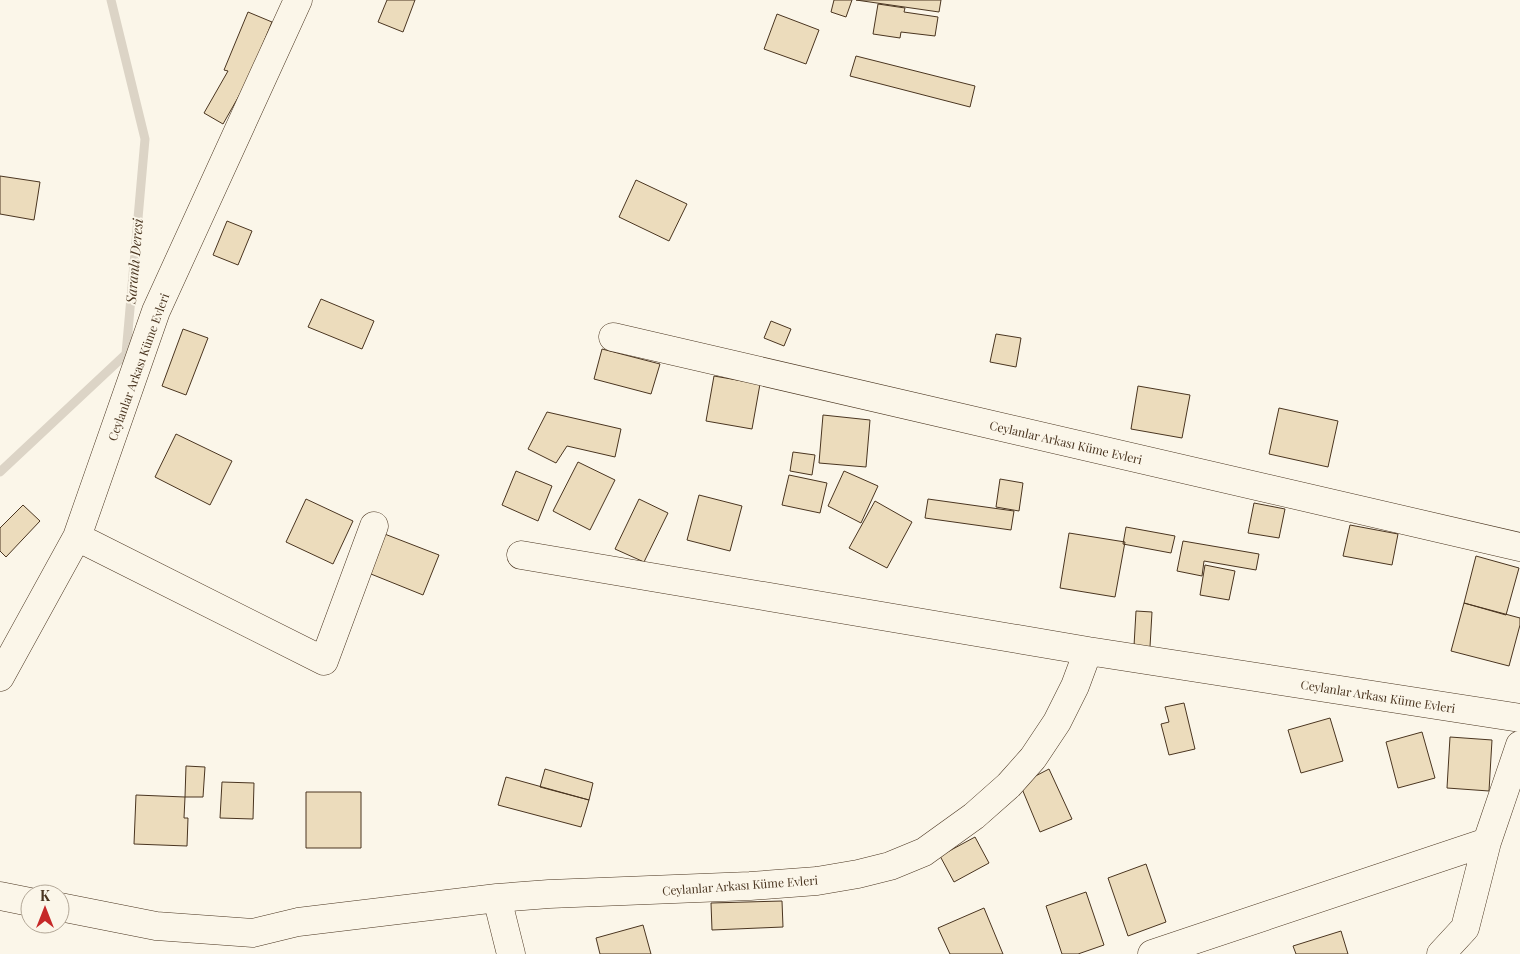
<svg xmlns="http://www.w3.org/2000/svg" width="1520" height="954" viewBox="0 0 1520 954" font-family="'Playfair Display',serif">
  <rect width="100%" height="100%" fill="#fbf6e9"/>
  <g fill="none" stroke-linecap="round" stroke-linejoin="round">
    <path stroke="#dcd4c6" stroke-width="9" d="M0,472L126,354L145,139L111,0"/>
  </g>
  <path fill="#ecdcbc" stroke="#4a3520" d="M387,0H415L403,32L378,22Z
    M834,0H852L846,17L831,12Z
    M856,0H941L939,12Z
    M878,4L905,8L904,12L938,17L935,36L901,32L900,38L873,34Z
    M248,12L272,22L248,80L223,124L204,113L228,71L224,70Z
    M777,14L819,30L806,64L764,49Z
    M856,56L975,86L970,107L850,76Z
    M0,176L40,182L34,220L0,214Z
    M636,180L687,204L669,241L619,217Z
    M227,221L252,231L238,265L213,255Z
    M321,299L374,321L362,349L308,327Z
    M771,321L791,329L784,346L764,338Z
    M183,329L208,338L186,395L162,386Z
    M996,334L1021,338L1016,367L990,362Z
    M602,349L660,364L651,394L594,379Z
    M714,376L760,384L752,429L706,421Z
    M1138,386L1190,395L1182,438L1131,429Z
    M1279,408L1338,421L1328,467L1269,454Z
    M547,412L621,429L615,457L567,446L556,463L528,449Z
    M823,415L870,420L866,467L819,463Z
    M176,434L232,461L210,505L155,477Z
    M793,452L815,455L812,475L790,471Z
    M578,462L615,480L590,530L553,511Z
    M516,471L552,486L538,521L502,505Z
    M844,471L878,486L861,523L828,506Z
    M789,475L827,483L820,513L782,505Z
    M1000,479L1023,483L1019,511L996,507Z
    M699,495L742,506L730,551L687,540Z
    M306,499L353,521L333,564L286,542Z
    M639,499L668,513L644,562L615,549Z
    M928,499L1014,511L1011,530L925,518Z
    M875,501L912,522L887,568L849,548Z
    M1254,503L1285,509L1279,538L1248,533Z
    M23,505L40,521L6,557L0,551V528Z
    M1350,525L1398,534L1392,565L1343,556Z
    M1126,527L1175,536L1171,553L1123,544Z
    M382,533L439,555L423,595L366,572Z
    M1069,533L1125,542L1115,597L1060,588Z
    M1183,541L1259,554L1256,570L1204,561L1202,576L1177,571Z
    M1476,556L1519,568L1506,615L1464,603Z
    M1205,565L1235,571L1229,600L1200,595Z
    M1464,603L1520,618V625L1509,666L1451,651Z
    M1136,611L1152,612L1150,647L1134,646Z
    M1184,703L1195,749L1169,755L1161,724L1169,722L1165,707Z
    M1330,718L1343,761L1301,773L1288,730Z
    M1422,732L1435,778L1398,788L1386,742Z
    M1450,737L1492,740L1489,791L1447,788Z
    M186,766L205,767L203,797H185Z
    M545,769L593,783L589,800L540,787Z
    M1049,769L1072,819L1040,832L1020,784Z
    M506,777L589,800L581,827L498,805Z
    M222,782L254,783L253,819L220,818Z
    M306,792H361V848H306Z
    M136,795L185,797L184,818H188L187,846L134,844Z
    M975,837L989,863L954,882L940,856Z
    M1146,864L1166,922L1128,936L1108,878Z
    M1086,892L1104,945L1078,954H1062L1046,906Z
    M782,901L783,927L712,930L711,903Z
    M984,908L1003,954H950L938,928Z
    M643,925L651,954H600L596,938Z
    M1341,931L1348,954H1296L1293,946Z"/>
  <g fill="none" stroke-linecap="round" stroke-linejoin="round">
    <defs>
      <path id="minor" d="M613,337L1520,547
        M77,537L324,661L374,526
        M521,555L1088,651L1520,718
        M0,677L77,537L156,311L298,0
        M0,896L30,902
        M497,898L511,954
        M60,907L156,926L253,933L298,922L497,898L549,894L750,886L817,881L858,874L890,866L924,852L974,816L1009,785L1033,758L1057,722L1075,686L1088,651
        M1152,954L1487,842
        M1441,954L1465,928L1487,842L1520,745"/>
    </defs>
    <use href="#minor" stroke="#4a3520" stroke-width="29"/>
    <use href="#minor" stroke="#fbf6e9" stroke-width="28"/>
  </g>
  <g text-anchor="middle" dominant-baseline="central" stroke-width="4" stroke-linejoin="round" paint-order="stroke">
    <g font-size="12" fill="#4a3520" stroke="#fbf6e9">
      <text transform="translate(138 367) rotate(-70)">Ceylanlar Arkası Küme Evleri</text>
      <text transform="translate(1066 442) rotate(13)">Ceylanlar Arkası Küme Evleri</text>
      <text transform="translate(1378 696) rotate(9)">Ceylanlar Arkası Küme Evleri</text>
      <text transform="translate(740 885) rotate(-4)">Ceylanlar Arkası Küme Evleri</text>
    </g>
    <g font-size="14" font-style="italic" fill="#4a3520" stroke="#fbf6e9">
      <text transform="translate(134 261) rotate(-85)">Saranlı Deresi</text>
    </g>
  </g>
  <g transform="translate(45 909)"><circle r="24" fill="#fbf6e9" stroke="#b4a999"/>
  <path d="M0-4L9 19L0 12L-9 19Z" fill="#c62828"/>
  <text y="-8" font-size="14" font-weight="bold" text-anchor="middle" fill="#4a3520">K</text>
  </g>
</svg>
